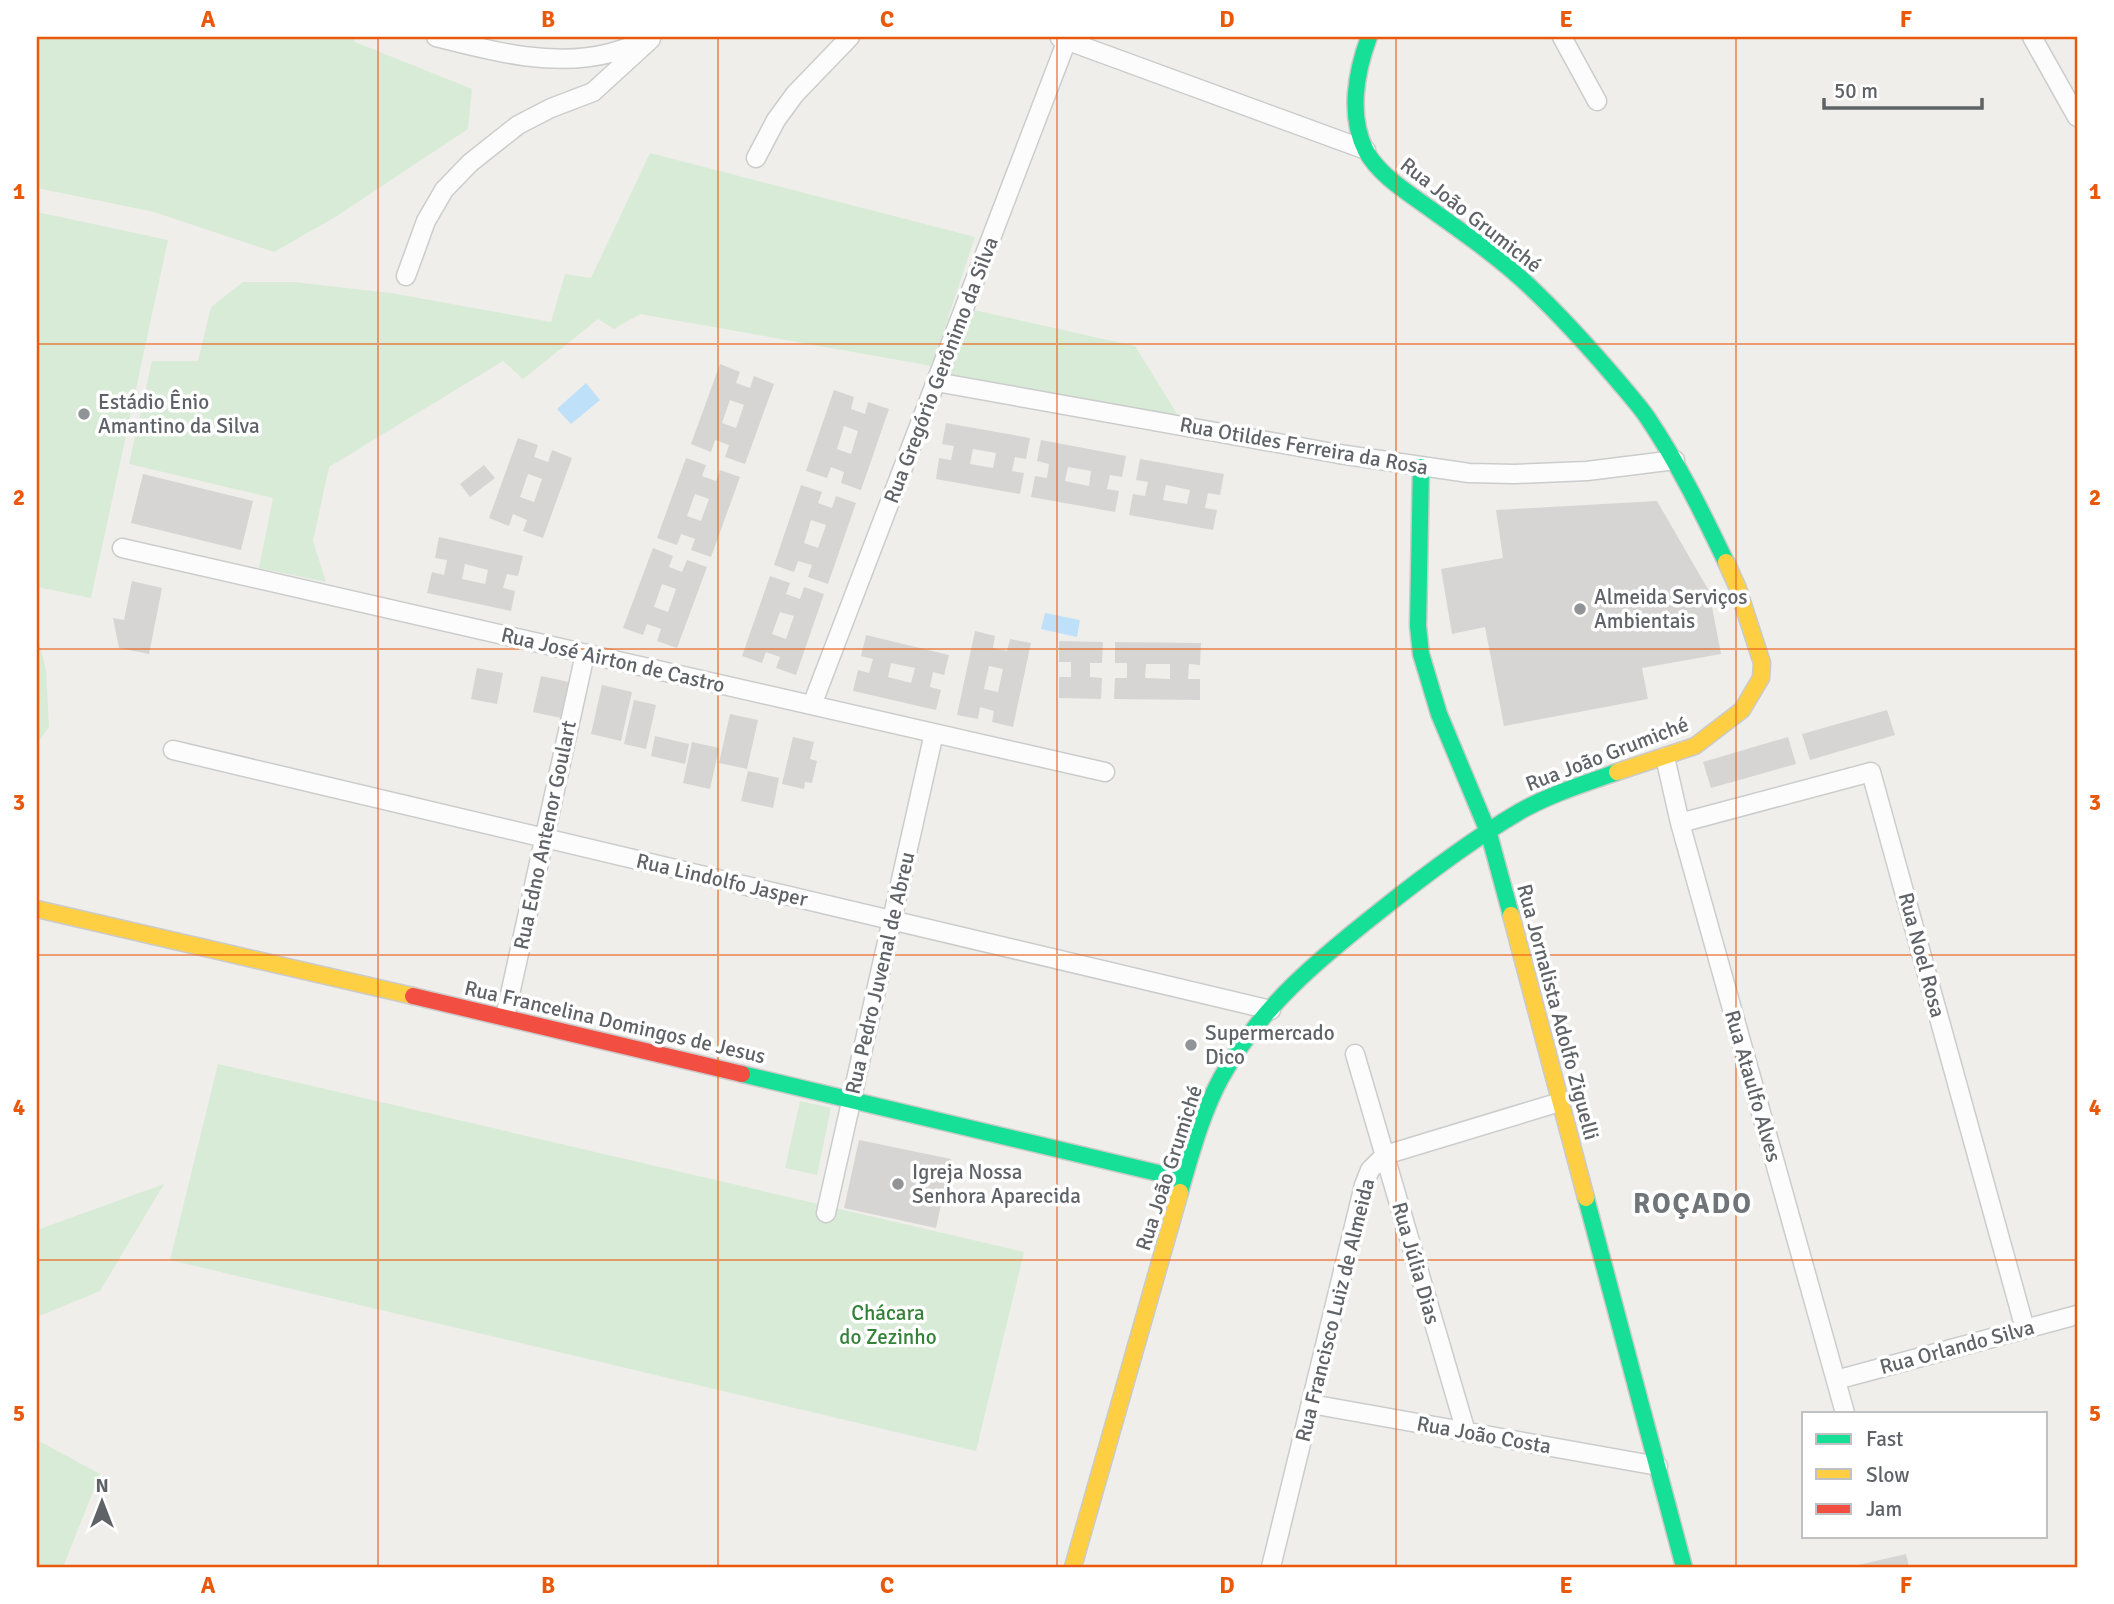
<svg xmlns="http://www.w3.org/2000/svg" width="2114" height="1604" viewBox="0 0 2114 1604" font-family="Signika,sans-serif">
  <rect width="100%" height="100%" fill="#efeeea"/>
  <path fill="#d8ebd6" d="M37,37H352L355,42L472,89L468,129L337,216L274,252L154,212L37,188Z
    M650,153L975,237L932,366L640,314L614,329L598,319L523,379L503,361L329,467L313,541L326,582L259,568L273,498L129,464L152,361H198L211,307L243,282H293L391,293L551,322L565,274L591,278Z
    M37,212L168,240L91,598L37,587Z
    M974,310L1135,346L1179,417L949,375Z
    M37,634L46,670L49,727L37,744Z
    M218,1064L1024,1252L976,1451L170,1260Z
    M800,1101L831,1108L817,1175L785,1168Z
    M164,1184L100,1291L37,1317V1230Z
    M37,1440L100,1474L63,1567H37Z"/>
  <path fill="#bfe0f9" d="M586,383L600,400L571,424L557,409Z
    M1045,613L1080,620L1077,637L1041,629Z"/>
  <path fill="#d6d5d3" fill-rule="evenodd" d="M720,364L740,372L736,383L750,388L754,376L774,384L745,464L725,457L729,445L715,440L711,452L691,444ZM730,400L744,405L736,428L722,423Z
    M834,390L854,397L851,409L865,414L868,402L889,409L861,490L841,483L844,472L831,467L827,478L806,471ZM844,426L858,431L851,454L837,449Z
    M946,423L1030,438L1026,459L1015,457L1012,471L1024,473L1020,494L936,479L939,458L951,460L954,446L942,444ZM973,449L996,453L993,468L970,464Z
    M518,438L538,445L534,457L548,462L552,450L572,458L543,538L523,531L527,520L513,514L509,526L489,518ZM528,474L542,479L534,502L520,497Z
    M1041,440L1126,456L1122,477L1110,475L1107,489L1119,491L1115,512L1031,497L1035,476L1047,478L1049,464L1037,461ZM1068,467L1091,471L1089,486L1065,481Z
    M686,458L706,465L702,476L716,481L720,470L740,477L711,557L691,550L695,539L681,534L677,545L657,538ZM695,494L709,499L701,521L687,516Z
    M1140,459L1224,474L1220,495L1208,493L1205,508L1217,510L1213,530L1129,515L1133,494L1145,496L1148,482L1136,480ZM1166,485L1190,490L1187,504L1163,500Z
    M484,465L495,478L470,497L460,484Z
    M143,474L253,501L241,550L131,523Z
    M801,485L822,492L818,503L832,508L836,496L856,503L828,584L808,577L812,565L798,561L794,572L774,565ZM811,520L826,525L818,548L804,543Z
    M1657,501L1709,591L1721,654L1642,668L1648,699L1504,726L1485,627L1452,634L1441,569L1503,558L1496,510Z
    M439,537L523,556L518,576L507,574L503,588L515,591L511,611L427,593L432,572L444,575L447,560L435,558ZM465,564L488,570L485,584L462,579Z
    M653,548L673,556L669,567L682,572L687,560L707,567L677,648L657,641L661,629L647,624L643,635L623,628ZM662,584L676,589L668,612L654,607Z
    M770,576L790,583L786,594L800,599L804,587L824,594L796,675L776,668L780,657L766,652L762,663L742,656ZM780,612L794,616L786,639L772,634Z
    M132,581L162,588L149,654L119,648L113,618L124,620Z
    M975,631L995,636L993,648L1007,651L1010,639L1031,643L1013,727L992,722L994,711L980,707L978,719L957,715ZM989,666L1003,669L998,692L984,689Z
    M866,635L949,655L944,675L933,672L930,687L941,690L936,710L853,691L858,670L869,673L873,659L861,656ZM891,663L915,668L911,683L888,677Z
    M1059,641L1103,642L1102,663H1090V677L1102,678L1101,699L1059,698V677H1071V662H1059Z
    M1115,642L1201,643L1200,665L1189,664L1188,679H1200V700L1114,699L1115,678H1127V663H1115ZM1146,664H1170V679L1145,678Z
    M477,668L503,673L497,704L471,699Z
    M541,676L569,682L561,718L533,712Z
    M602,685L632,692L621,741L591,734Z
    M634,700L656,705L646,749L624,744Z
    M1887,710L1895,735L1810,760L1802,734Z
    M730,714L758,720L747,769L719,763Z
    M655,736L689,744L685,764L651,756Z
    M793,737L814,742L810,759L817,761L812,783L805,782L804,789L782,784Z
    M1788,737L1796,764L1711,788L1703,762Z
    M692,742L719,748L710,789L683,783Z
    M748,771L779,778L773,808L741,801Z
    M859,1140L951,1159L936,1228L844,1208Z
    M1906,1554L1909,1567H1854V1566Z"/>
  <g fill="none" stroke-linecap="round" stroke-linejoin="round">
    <defs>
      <path id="street" d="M436,37C491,51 554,68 610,53C622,50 634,45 646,41
        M1562,37L1597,101
        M2032,37L2077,117
        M1060,38L1366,150
        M756,158L776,120L795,94L850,37
        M406,276L426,221L444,190L470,163L518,125L551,108L593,92L651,39
        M936,382L1339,454L1469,473L1515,474L1587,471L1675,460
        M122,548L1105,772
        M812,705L1067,40L1071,37
        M173,750L1271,1010
        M1665,757L1680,823L1845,1413
        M1680,823L1871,772L2025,1329
        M505,1017L585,654
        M1355,1054L1466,1432
        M826,1213L934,733
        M1836,1380L2077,1315
        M1311,1404L1658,1466
        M1271,1567L1364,1185L1370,1170L1385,1155L1560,1102"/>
      <path id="fast" d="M1369,37C1356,72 1348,116 1366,151C1379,175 1407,192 1429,208C1462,232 1496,255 1526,283C1558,313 1588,346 1617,380C1627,392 1638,404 1647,417C1678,463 1702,512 1726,562
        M1421,467L1418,626L1421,654L1439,714L1489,834L1511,915
        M742,1074L1183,1179
        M1180,1192C1191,1154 1202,1113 1221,1078C1260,1007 1319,959 1381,910C1425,875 1471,840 1519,812C1550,794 1584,784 1617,772
        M1586,1198L1684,1567"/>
      <path id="slow" d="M1617,772L1695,746L1742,710L1761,678L1762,663L1737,586L1726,562
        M37,909L413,996
        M1511,915L1586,1198
        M1073,1567L1180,1192"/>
      <path id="jam" d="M413,996L742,1074"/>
    </defs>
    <use href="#street" stroke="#cbcccc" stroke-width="21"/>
    <use href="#fast" stroke="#cacacb" stroke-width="19"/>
    <use href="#slow" stroke="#cacacb" stroke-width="19"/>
    <use href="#jam" stroke="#cacacb" stroke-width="19"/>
    <use href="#street" stroke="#fdfcfc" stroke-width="18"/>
    <use href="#fast" stroke="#16e098" stroke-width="16"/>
    <use href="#slow" stroke="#ffcf43" stroke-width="16"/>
    <use href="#jam" stroke="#f24e42" stroke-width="16"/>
  </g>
  <path fill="none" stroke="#e8590c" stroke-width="2" stroke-opacity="0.55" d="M378,37V1567M718,37V1567M1057,37V1567M1396,37V1567M1736,37V1567M37,344H2077M37,649H2077M37,955H2077M37,1260H2077"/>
  <g fill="#919496" stroke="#fff" stroke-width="2.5">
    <circle cx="84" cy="414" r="7"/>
    <circle cx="1580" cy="609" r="7"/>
    <circle cx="1191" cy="1045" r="7"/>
    <circle cx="898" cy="1184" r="7"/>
  </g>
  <g text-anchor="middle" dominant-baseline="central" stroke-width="7" stroke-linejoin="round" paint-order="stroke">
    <g font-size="21" fill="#5f6368" stroke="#fff">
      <text transform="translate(1471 215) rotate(38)">Rua João Grumiché</text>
      <text transform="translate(941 370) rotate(-69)">Rua Gregório Gerônimo da Silva</text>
      <text transform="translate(1304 446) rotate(10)">Rua Otildes Ferreira da Rosa</text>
      <text transform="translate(613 660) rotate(13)">Rua José Airton de Castro</text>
      <text transform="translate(1607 754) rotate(-21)">Rua João Grumiché</text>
      <text transform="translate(545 835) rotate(-78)">Rua Edno Antenor Goulart</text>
      <text transform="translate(722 880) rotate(13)">Rua Lindolfo Jasper</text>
      <text transform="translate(1922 955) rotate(75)">Rua Noel Rosa</text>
      <text transform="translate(880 973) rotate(-77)">Rua Pedro Juvenal de Abreu</text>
      <text transform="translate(1558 1012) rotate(75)">Rua Jornalista Adolfo Ziguelli</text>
      <text transform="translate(615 1022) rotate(13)">Rua Francelina Domingos de Jesus</text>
      <text transform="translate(1753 1086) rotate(74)">Rua Ataulfo Alves</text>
      <text transform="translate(1169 1168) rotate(-72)">Rua João Grumiché</text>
      <text transform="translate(1416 1263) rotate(74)">Rua Júlia Dias</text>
      <text transform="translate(1335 1310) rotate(-76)">Rua Francisco Luiz de Almeida</text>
      <text transform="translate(1957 1347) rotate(-15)">Rua Orlando Silva</text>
      <text transform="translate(1484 1435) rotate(10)">Rua João Costa</text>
    </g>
    <g font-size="21" fill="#5f6368" stroke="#fff" text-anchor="start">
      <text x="98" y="402">Estádio Ênio<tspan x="98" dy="24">Amantino da Silva</tspan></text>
      <text x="1594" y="597">Almeida Serviços<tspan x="1594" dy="24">Ambientais</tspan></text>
      <text x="1205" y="1033">Supermercado<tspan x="1205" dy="24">Dico</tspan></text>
      <text x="912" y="1172">Igreja Nossa<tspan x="912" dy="24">Senhora Aparecida</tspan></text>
    </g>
    <g font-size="21" fill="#348238" stroke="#fff">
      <text x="888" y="1313">Chácara<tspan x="888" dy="24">do Zezinho</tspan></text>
    </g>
    <g font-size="28" font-weight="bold" letter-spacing="2" fill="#70757a" stroke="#fff">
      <text x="1693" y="1204">ROÇADO</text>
    </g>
  </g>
  <rect width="2114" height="1604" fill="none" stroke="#ffffff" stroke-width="77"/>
  <rect x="1802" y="1412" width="245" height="126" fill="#ffffff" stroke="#bfc1c3" stroke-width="2"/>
  <rect x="1816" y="1434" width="35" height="10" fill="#16e098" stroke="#bfc1c3" stroke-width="2"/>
  <text x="1866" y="1446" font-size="21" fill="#5f6368">Fast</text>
  <rect x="1816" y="1469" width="35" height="10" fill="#ffcf43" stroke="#bfc1c3" stroke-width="2"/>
  <text x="1866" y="1482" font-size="21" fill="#5f6368">Slow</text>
  <rect x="1816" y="1504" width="35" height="10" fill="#f24e42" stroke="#bfc1c3" stroke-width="2"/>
  <text x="1866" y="1516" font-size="21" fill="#5f6368">Jam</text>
  <g transform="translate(102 1502)" stroke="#ffffff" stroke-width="5" paint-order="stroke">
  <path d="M0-5L12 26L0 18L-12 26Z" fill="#5f6368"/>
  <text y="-10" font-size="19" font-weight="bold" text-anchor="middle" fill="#5f6368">N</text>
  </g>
  <path d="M1824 98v10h158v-10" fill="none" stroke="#5f6368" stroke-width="3.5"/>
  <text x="1834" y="98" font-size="21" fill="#5f6368" stroke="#ffffff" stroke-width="5" paint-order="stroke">50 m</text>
  <rect x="38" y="38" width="2038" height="1528" fill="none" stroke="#e8590c" stroke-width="2.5"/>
  <g font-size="23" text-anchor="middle" font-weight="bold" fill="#e8590c">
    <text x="208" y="27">A</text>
    <text x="548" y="27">B</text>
    <text x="887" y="27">C</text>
    <text x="1227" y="27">D</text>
    <text x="1566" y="27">E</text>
    <text x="1906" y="27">F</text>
    <text x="19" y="199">1</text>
    <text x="2095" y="199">1</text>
    <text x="19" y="505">2</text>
    <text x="2095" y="505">2</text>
    <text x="19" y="810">3</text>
    <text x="2095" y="810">3</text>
    <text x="19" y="1115">4</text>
    <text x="2095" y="1115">4</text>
    <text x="19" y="1421">5</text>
    <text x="2095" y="1421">5</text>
    <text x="208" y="1593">A</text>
    <text x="548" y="1593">B</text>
    <text x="887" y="1593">C</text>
    <text x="1227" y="1593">D</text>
    <text x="1566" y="1593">E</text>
    <text x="1906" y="1593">F</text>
  </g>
</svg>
